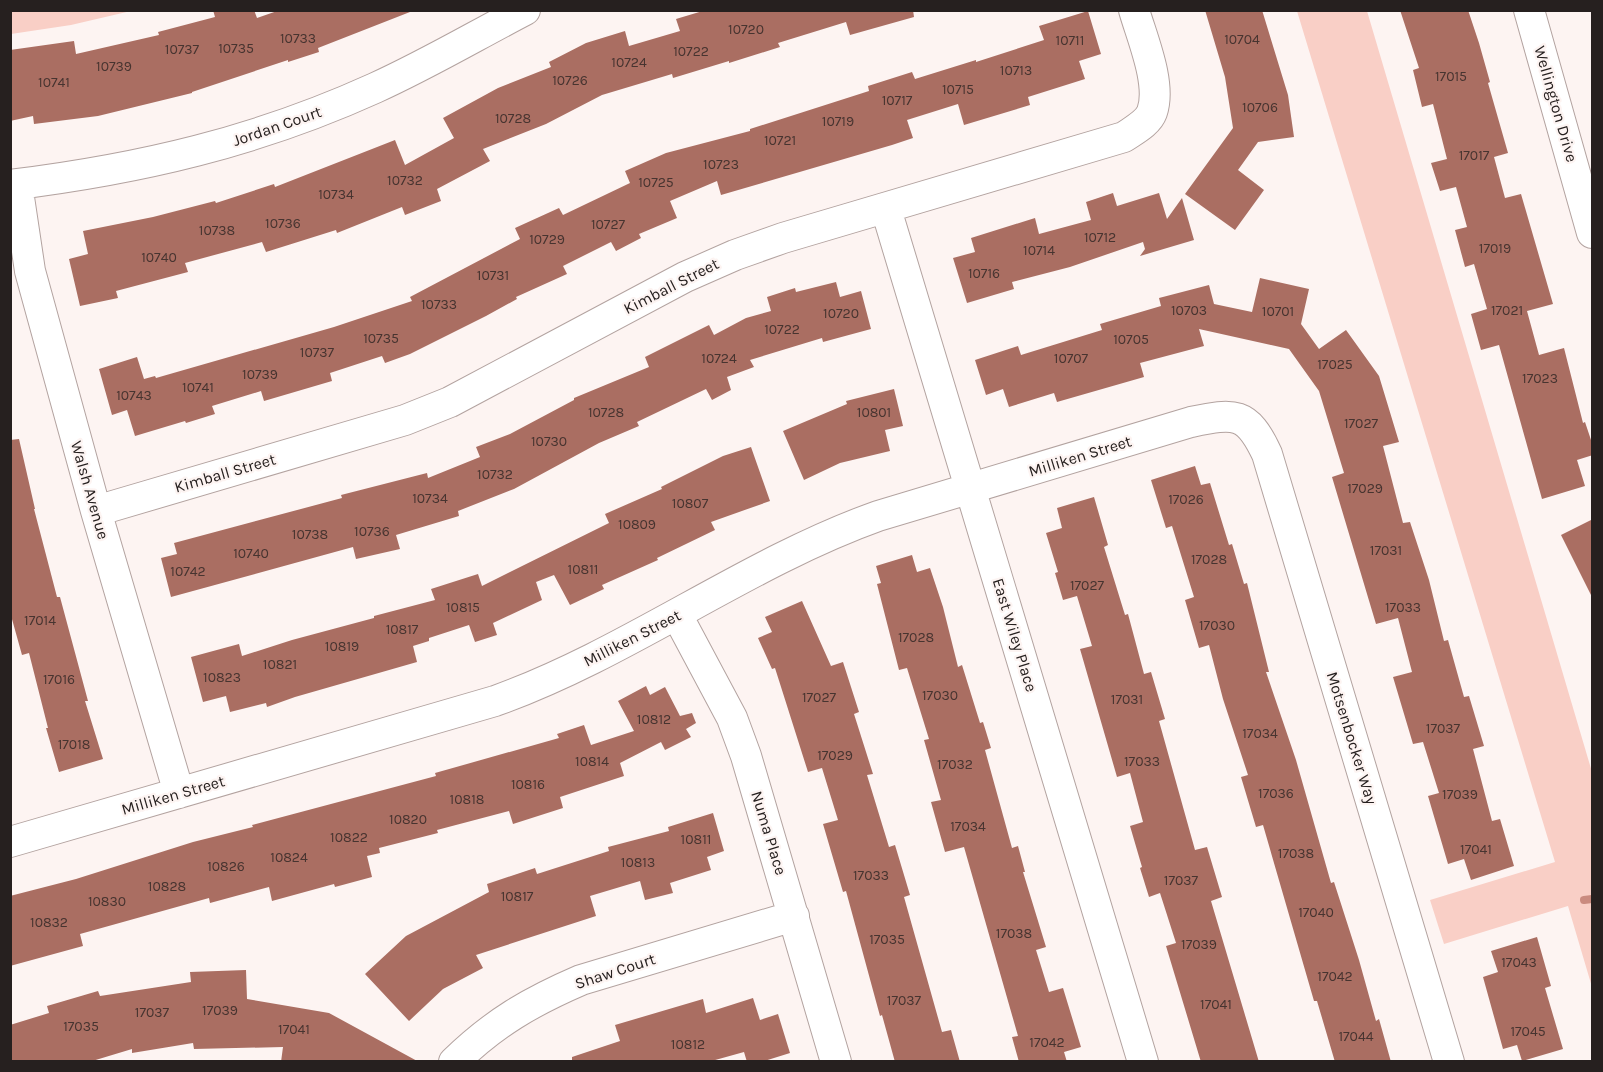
<svg xmlns="http://www.w3.org/2000/svg" width="1603" height="1072" viewBox="0 0 1603 1072" font-family="Karla,sans-serif">
  <rect width="100%" height="100%" fill="#fdf4f2"/>
  <path fill="#f9cfc6" d="M10,11L11,10L131,11L71,25L11,34Z
    M1297,11H1367L1592,772V987L1568,906L1444,944L1430,900L1555,862Z"/>
  <g fill="none" stroke-linecap="round" stroke-linejoin="round">
    <path stroke="#ca8b7f" stroke-width="8" d="M1584,900L1592,899"/>
  </g>
  <path fill="#aa6e62" d="M213,10H254L257,18L280,10L410,12L318,48L319,52L288,62V60L192,92V93L98,116L34,124L33,116L10,121V50L74,41L76,54L159,35L158,32L215,17Z
    M706,10H913L914,17L850,35L846,22L778,43L780,47L729,63V61L673,78L672,74L602,95L546,124L483,149L490,161L437,189L441,201L405,215L402,207L337,233L336,230L266,252L262,242L185,263L188,272L116,291L118,298L80,306L69,259L88,254L83,231L153,217L215,201L216,203L274,184L275,187L395,140L405,165L454,138L443,118L498,88L551,67L549,62L586,43L625,31L629,46L680,31L676,19Z
    M1205,10H1262L1288,95L1294,137L1258,142L1238,170L1264,190L1235,230L1185,194L1233,128L1225,77Z
    M1400,10H1468L1479,43L1490,82L1488,83L1508,153L1494,157L1505,198L1521,194L1553,304L1527,311L1539,355L1564,348L1583,423L1585,422L1593,446V455L1577,460L1585,486L1542,499L1499,345L1481,350L1471,314L1487,309L1474,264L1465,267L1455,230L1467,227L1456,187L1440,191L1431,163L1447,159L1433,104L1422,107L1413,70L1419,68Z
    M1088,11L1101,54L1079,61L1085,79L1028,97L1030,105L964,125L958,104L907,120L913,138L892,145L721,195L717,181L670,201L677,218L639,234L641,238L616,251L611,242L563,266L567,274L516,297L517,299L486,316L410,354L385,363L382,356L330,373L332,381L264,401L261,391L212,406L215,414L186,423L185,421L135,436L127,410L112,415L99,369L137,357L144,379L155,376L156,378L334,327L412,301L410,297L520,239L515,228L559,208L563,215L630,183L625,171L666,153L750,131V129L869,91L868,86L912,72L915,79L976,60V62L1044,40L1039,26Z
    M1113,193L1117,206L1159,193L1167,219L1182,198L1194,240L1140,256L1145,249L1143,242L1070,267L1012,282L1014,289L967,303L953,258L975,252L971,238L1035,218L1039,234L1091,220L1086,202Z
    M1260,278L1309,289L1301,324L1319,349L1346,330L1379,376L1399,442L1383,446L1403,523L1410,522L1429,580L1444,641L1448,640L1464,697L1469,696L1484,746L1473,749L1492,821L1500,819L1514,866L1471,880L1464,859L1448,864L1428,796L1439,793L1423,742L1413,744L1393,677L1412,672L1398,618L1376,624L1332,477L1344,473L1319,391L1289,349L1199,329L1204,346L1140,363L1144,377L1057,402L1054,393L1009,407L1003,389L986,395L975,360L1018,346L1021,355L1102,330L1100,324L1161,306L1159,298L1209,285L1214,304L1252,312Z
    M836,282L840,297L861,291L871,329L823,342L822,338L750,360L754,367L727,377L731,390L712,400L706,389L637,422L639,426L599,443L514,489L458,511L459,516L396,535L400,549L356,559L353,547L171,597L161,558L177,554L174,543L342,498L341,495L427,473L428,478L480,457L476,447L510,434L574,400V398L649,367L645,357L709,325L714,335L746,318L771,311L767,297L795,288L796,292Z
    M894,389L903,426L885,430L890,451L840,463L804,480L783,431L847,404L846,401Z
    M19,439L35,509H34L57,597H60L88,701H85L103,759L59,772L46,728H48L29,653L22,655L10,612V440Z
    M751,447L770,501L711,522L715,530L657,558L658,560L602,585L604,589L570,605L554,575L536,582L542,600L493,623L497,635L475,642L469,625L429,638V641L413,646L417,662L295,697L267,707L266,703L230,712L226,696L203,702L191,657L239,644L242,656L292,640L374,618V616L435,600L431,589L478,574L482,586L609,523L605,514L662,489L661,487L723,456Z
    M1195,466L1201,485L1210,483L1229,545L1232,544L1244,584L1247,583L1269,672H1266L1296,760L1331,883L1334,882L1359,960L1376,1021L1379,1019L1391,1062H1335L1317,1001H1314L1263,825L1256,827L1241,777L1248,775L1223,699L1209,645L1199,648L1185,600L1194,597L1172,526L1166,528L1151,480Z
    M1094,497L1108,545L1104,547L1125,615L1128,614L1144,674L1151,672L1165,719L1159,721L1195,850L1207,847L1222,897L1211,901L1259,1062H1201L1166,946L1176,943L1160,893L1149,897L1140,868L1142,867L1130,826L1143,822L1130,773L1117,777L1080,649L1092,646L1077,596L1063,600L1055,573L1058,572L1046,533L1062,528L1057,508Z
    M1593,519V599L1561,535Z
    M912,555L917,572L930,568L943,607L958,667L962,665L980,723L983,722L991,748L985,750L1012,848L1018,846L1025,872H1023L1046,947L1036,950L1049,992L1063,988L1081,1047L1064,1052L1067,1062H1019L1012,1037L1018,1036L964,847L945,852L931,802L941,800L924,740L929,739L907,668L899,670L877,584L881,583L876,566Z
    M802,601L831,666L843,662L859,712L854,714L873,774L867,775L889,847L895,845L910,895L904,897L942,1032L951,1030L960,1062H895L882,1015L880,1016L846,891L843,892L823,824L838,820L822,768L808,772L775,668L772,669L758,638L772,632L765,617Z
    M646,686L650,695L665,687L680,716L692,713L696,723L686,729L691,737L665,750L661,742L620,763L624,776L560,797L563,808L513,824L509,811L437,830L438,833L379,848L380,853L367,856L372,877L335,887L334,884L272,901L269,887L210,903L209,898L80,934L83,946L10,966V896L76,879L193,842L253,827L252,825L436,776L435,773L559,738L557,734L584,725L591,745L634,731L618,701Z
    M713,813L724,851L707,857L711,870L670,883L673,893L645,900L640,881L590,896L596,916L476,955L483,968L443,989L409,1021L365,974L406,936L489,892L487,884L535,868L537,874L609,851L608,847L669,831L668,827Z
    M1537,937L1551,986L1545,988L1563,1049L1522,1061L1517,1045L1503,1049L1483,977L1498,972L1491,951Z
    M246,970L247,999L329,1013L419,1062H281L283,1047L194,1049L193,1043L132,1053V1049L89,1062H10V1025L49,1013L47,1006L98,991L100,996L191,982L190,972Z
    M753,998L760,1020L778,1014L790,1053L761,1062H747L744,1052L708,1062H572V1057L620,1041L615,1025L703,999L706,1013Z"/>
  <g fill="none" stroke-linecap="round" stroke-linejoin="round">
    <defs>
      <path id="street" d="M1529,10L1592,233
        M17,184L30,271L96,511L179,793
        M10,185C140,169 256,142 375,88C426,65 475,36 525,10
        M886,209L1143,1062
        M96,511L405,420L450,402L685,277L735,255L783,238L1124,137C1134,130 1148,123 1152,112C1162,84 1142,38 1134,10
        M677,615L732,718L746,756L836,1062
        M10,842L495,701C629,653 744,564 878,516L1191,422C1235,413 1247,411 1267,454L1449,1062
        M454,1062C494,1023 530,1002 581,980L794,916"/>
    </defs>
    <use href="#street" stroke="#b3a3a0" stroke-width="32"/>
    <use href="#street" stroke="#fff" stroke-width="30"/>
  </g>
  <g text-anchor="middle" dominant-baseline="central" stroke-width="4.5" stroke-linejoin="round" paint-order="stroke">
    <g font-size="14" fill="#473430">
      <text x="746" y="29">10720</text>
      <text x="298" y="38">10733</text>
      <text x="1242" y="39">10704</text>
      <text x="1070" y="40">10711</text>
      <text x="236" y="48">10735</text>
      <text x="182" y="49">10737</text>
      <text x="691" y="51">10722</text>
      <text x="629" y="62">10724</text>
      <text x="114" y="66">10739</text>
      <text x="1016" y="70">10713</text>
      <text x="1451" y="76">17015</text>
      <text x="570" y="80">10726</text>
      <text x="54" y="82">10741</text>
      <text x="958" y="89">10715</text>
      <text x="897" y="100">10717</text>
      <text x="1260" y="107">10706</text>
      <text x="513" y="118">10728</text>
      <text x="838" y="121">10719</text>
      <text x="780" y="140">10721</text>
      <text x="1474" y="155">17017</text>
      <text x="721" y="164">10723</text>
      <text x="405" y="180">10732</text>
      <text x="656" y="182">10725</text>
      <text x="336" y="194">10734</text>
      <text x="283" y="223">10736</text>
      <text x="608" y="224">10727</text>
      <text x="217" y="230">10738</text>
      <text x="1100" y="237">10712</text>
      <text x="547" y="239">10729</text>
      <text x="1495" y="248">17019</text>
      <text x="1039" y="250">10714</text>
      <text x="159" y="257">10740</text>
      <text x="984" y="273">10716</text>
      <text x="493" y="275">10731</text>
      <text x="439" y="304">10733</text>
      <text x="1189" y="310">10703</text>
      <text x="1507" y="310">17021</text>
      <text x="1278" y="311">10701</text>
      <text x="841" y="313">10720</text>
      <text x="782" y="329">10722</text>
      <text x="381" y="338">10735</text>
      <text x="1131" y="339">10705</text>
      <text x="317" y="352">10737</text>
      <text x="719" y="358">10724</text>
      <text x="1071" y="358">10707</text>
      <text x="1335" y="364">17025</text>
      <text x="260" y="374">10739</text>
      <text x="1540" y="378">17023</text>
      <text x="198" y="387">10741</text>
      <text x="134" y="395">10743</text>
      <text x="606" y="412">10728</text>
      <text x="874" y="412">10801</text>
      <text x="1361" y="423">17027</text>
      <text x="549" y="441">10730</text>
      <text x="495" y="474">10732</text>
      <text x="1365" y="488">17029</text>
      <text x="430" y="498">10734</text>
      <text x="1186" y="499">17026</text>
      <text x="690" y="503">10807</text>
      <text x="637" y="524">10809</text>
      <text x="372" y="531">10736</text>
      <text x="310" y="534">10738</text>
      <text x="1386" y="550">17031</text>
      <text x="251" y="553">10740</text>
      <text x="1209" y="559">17028</text>
      <text x="583" y="569">10811</text>
      <text x="188" y="571">10742</text>
      <text x="1087" y="585">17027</text>
      <text x="463" y="607">10815</text>
      <text x="1403" y="607">17033</text>
      <text x="40" y="620">17014</text>
      <text x="1217" y="625">17030</text>
      <text x="402" y="629">10817</text>
      <text x="916" y="637">17028</text>
      <text x="342" y="646">10819</text>
      <text x="280" y="664">10821</text>
      <text x="222" y="677">10823</text>
      <text x="59" y="679">17016</text>
      <text x="940" y="695">17030</text>
      <text x="819" y="697">17027</text>
      <text x="1127" y="699">17031</text>
      <text x="654" y="719">10812</text>
      <text x="1443" y="728">17037</text>
      <text x="1260" y="733">17034</text>
      <text x="74" y="744">17018</text>
      <text x="835" y="755">17029</text>
      <text x="592" y="761">10814</text>
      <text x="1142" y="761">17033</text>
      <text x="955" y="764">17032</text>
      <text x="528" y="784">10816</text>
      <text x="1276" y="793">17036</text>
      <text x="1460" y="794">17039</text>
      <text x="467" y="799">10818</text>
      <text x="408" y="819">10820</text>
      <text x="968" y="826">17034</text>
      <text x="349" y="837">10822</text>
      <text x="696" y="839">10811</text>
      <text x="1476" y="849">17041</text>
      <text x="1296" y="853">17038</text>
      <text x="289" y="857">10824</text>
      <text x="638" y="862">10813</text>
      <text x="226" y="866">10826</text>
      <text x="871" y="875">17033</text>
      <text x="1181" y="880">17037</text>
      <text x="167" y="886">10828</text>
      <text x="517" y="896">10817</text>
      <text x="107" y="901">10830</text>
      <text x="1316" y="912">17040</text>
      <text x="49" y="922">10832</text>
      <text x="1014" y="933">17038</text>
      <text x="887" y="939">17035</text>
      <text x="1199" y="944">17039</text>
      <text x="1519" y="962">17043</text>
      <text x="1335" y="976">17042</text>
      <text x="904" y="1000">17037</text>
      <text x="1216" y="1004">17041</text>
      <text x="220" y="1010">17039</text>
      <text x="152" y="1012">17037</text>
      <text x="81" y="1026">17035</text>
      <text x="294" y="1029">17041</text>
      <text x="1528" y="1031">17045</text>
      <text x="1356" y="1036">17044</text>
      <text x="1047" y="1042">17042</text>
      <text x="688" y="1044">10812</text>
    </g>
    <g font-size="16" fill="#26201f" stroke="#fdf4f2">
      <text transform="translate(1556 104) rotate(74)">Wellington Drive</text>
      <text transform="translate(277 126) rotate(-19)">Jordan Court</text>
      <text transform="translate(671 286) rotate(-27)">Kimball Street</text>
      <text transform="translate(1080 456) rotate(-17)">Milliken Street</text>
      <text transform="translate(225 473) rotate(-16)">Kimball Street</text>
      <text transform="translate(90 490) rotate(74)">Walsh Avenue</text>
      <text transform="translate(1015 635) rotate(73)">East Wiley Place</text>
      <text transform="translate(632 638) rotate(-27)">Milliken Street</text>
      <text transform="translate(1352 738) rotate(73)">Motsenbocker Way</text>
      <text transform="translate(173 795) rotate(-16)">Milliken Street</text>
      <text transform="translate(769 833) rotate(73)">Numa Place</text>
      <text transform="translate(615 971) rotate(-18)">Shaw Court</text>
    </g>
  </g>
  <rect width="1603" height="1072" fill="none" stroke="#26201f" stroke-width="24"/>
</svg>
